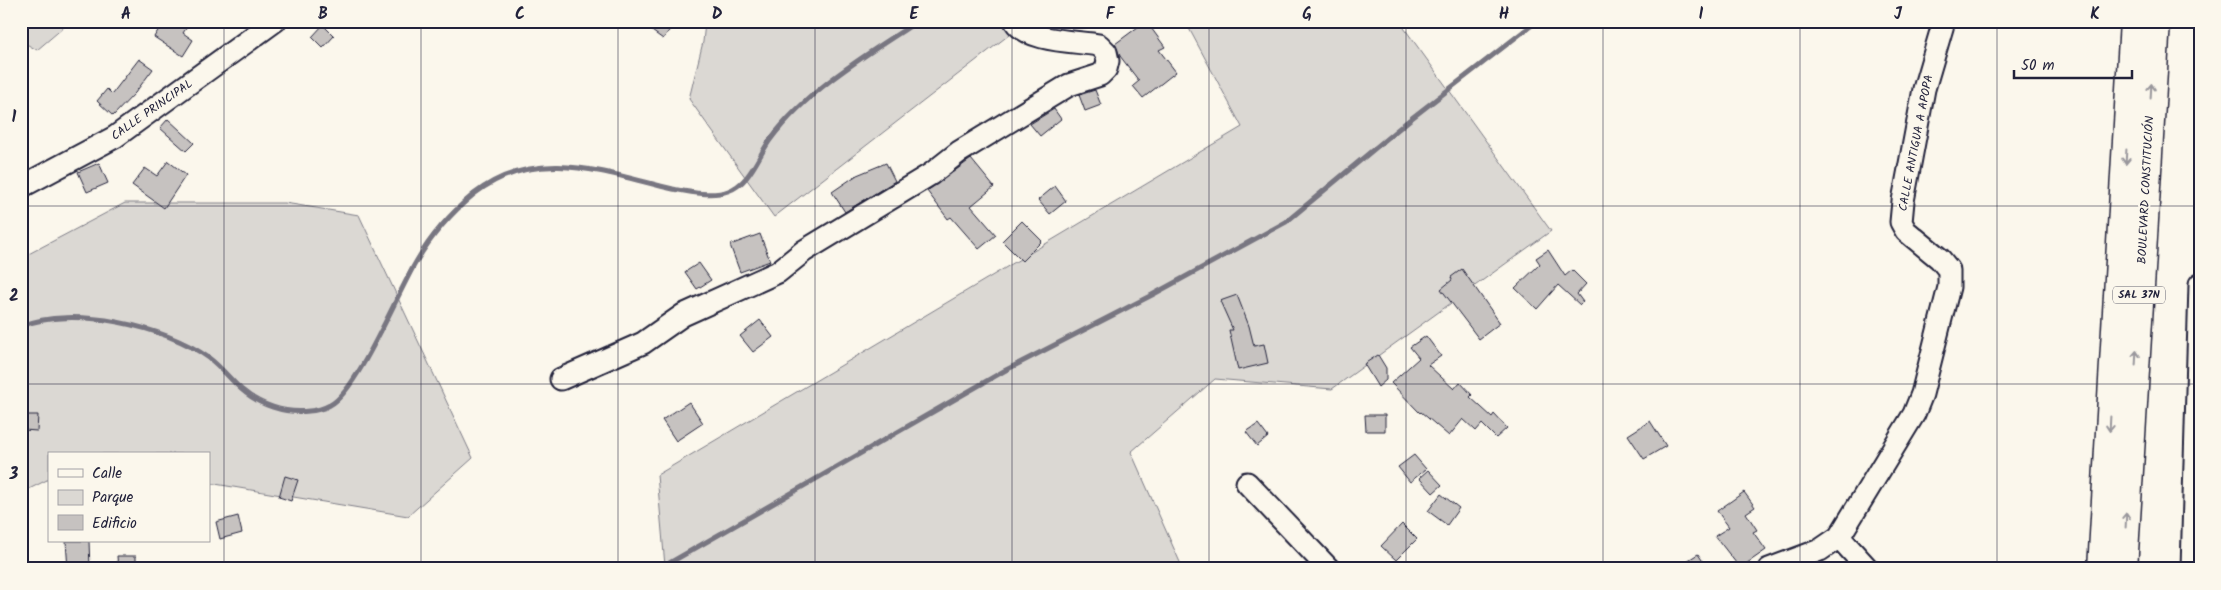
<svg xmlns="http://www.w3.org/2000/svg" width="2221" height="590" viewBox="0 0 2221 590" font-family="Kalam,sans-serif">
  <rect width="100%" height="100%" fill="#fbf7ec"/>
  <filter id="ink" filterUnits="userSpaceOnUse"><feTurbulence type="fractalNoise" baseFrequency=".02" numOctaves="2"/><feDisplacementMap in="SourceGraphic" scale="10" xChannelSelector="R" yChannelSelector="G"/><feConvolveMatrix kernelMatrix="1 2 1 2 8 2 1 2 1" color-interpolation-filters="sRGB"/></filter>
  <g filter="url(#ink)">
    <path fill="#dbd8d3" stroke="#7e7d87" d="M21,21H71L37,50L21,41Z
      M707,21H1027L774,217L689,99L703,42L705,23Z
      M1185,21H1399L1551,231L1332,389L1215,379L1131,452L1183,569H659L665,566L657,475L1242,127Z
      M125,203H285L359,215L473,458L408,516L209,483V454H49V479L21,493V258Z"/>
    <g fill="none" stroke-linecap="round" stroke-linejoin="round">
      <path stroke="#787681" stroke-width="5" d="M21,326C73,305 165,326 209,358C221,367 230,379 241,389C259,405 285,414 309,411C315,411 325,408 330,405C357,392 398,292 416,262C431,236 451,213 474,194C537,145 605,173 673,189C689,192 712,197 728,191C750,183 757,158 770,140C807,90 867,54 918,21
        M659,569L1004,371L1152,295L1286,222L1408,121L1537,21"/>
    </g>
    <path fill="#c6c2c0" stroke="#22223b" d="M164,21H191L183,33L193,40L183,56L154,37Z
      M638,21H676L663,39Z
      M1146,21L1165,47L1159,50L1176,72L1143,98L1133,86L1139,81L1120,56L1115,44Z
      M323,25L334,36L323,48L312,37Z
      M139,59L153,69L135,93L113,116L97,101L107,89L112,94Z
      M1095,90L1101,105L1085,111L1079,95Z
      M1054,109L1061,119L1040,136L1030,124Z
      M168,119L194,143L186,151L160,128Z
      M971,159L994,187L971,206L996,235L979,249L951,217L948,219L927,191Z
      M168,161L186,175L164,208L132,185L145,168L157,176Z
      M99,163L108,183L87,192L78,172Z
      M886,163L895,181L845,212L832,192L857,175Z
      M1055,186L1066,201L1050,214L1038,200Z
      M1022,221L1042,241L1022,261L1002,241Z
      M760,234L770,261L740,272L730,245Z
      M1548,250L1565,276L1572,270L1586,284L1577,294L1583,302L1580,305L1558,285L1537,309L1515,288L1540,264L1536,258Z
      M699,263L711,280L697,289L685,272Z
      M1462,269L1500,323L1479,339L1441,289L1452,280L1451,277Z
      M1237,295L1249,326L1254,346L1264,344L1268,363L1238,370L1229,330H1233L1220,301Z
      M760,320L773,337L753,352L740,336Z
      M1426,336L1441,356L1428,365L1454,389L1460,382L1472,395L1470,397L1492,417L1494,414L1507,428L1496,438L1482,424L1476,431L1463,419L1449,436L1421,412L1420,413L1391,383L1419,358L1410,347Z
      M1378,355L1386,368V380L1378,387L1364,364Z
      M689,402L703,423L676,441L662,420Z
      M25,415H38L37,431L24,430Z
      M1365,415H1385V431H1366Z
      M1650,421L1666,446L1644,459L1628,435Z
      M1258,424L1268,437L1257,446L1246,432Z
      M1414,455L1426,469L1410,482L1398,467Z
      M1428,470L1442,485L1433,493L1419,478Z
      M285,476L298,480L291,501L279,497Z
      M1744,492L1755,507L1746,513L1757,530L1753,532L1766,550L1740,568L1715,536L1729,527L1717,511Z
      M1441,494L1459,508L1447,525L1428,511Z
      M238,516L242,533L220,539L216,522Z
      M1402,524L1417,539L1396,560L1381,546Z
      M66,541H89L90,569H68Z
      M1698,554L1708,569H1674Z
      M117,556H136V569H118Z"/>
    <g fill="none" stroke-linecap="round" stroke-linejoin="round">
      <defs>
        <path id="minor" d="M21,187L115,137L275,21
          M561,379L643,343L683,315L778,272L804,251L931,174L959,152L1069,85L1100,75L1106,69L1108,61L1106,52L1099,45C1077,41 1027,42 1015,21
          M1247,483L1329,569
          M1839,537L1868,569
          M1769,569L1820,550L1839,537L1914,414L1922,394L1949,287V270L1940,259L1906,231L1901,222L1903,201L1924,89L1944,21
          M2192,569L2200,284"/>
        <path id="highway" d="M2102,569L2134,21
          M2123,569L2156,21"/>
      </defs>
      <use href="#minor" stroke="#22223b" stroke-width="25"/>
      <use href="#highway" stroke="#22223b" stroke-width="31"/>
      <use href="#minor" stroke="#fbf7ec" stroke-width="21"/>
      <use href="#highway" stroke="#fbf7ec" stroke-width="28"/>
    </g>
    <defs><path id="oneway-shaft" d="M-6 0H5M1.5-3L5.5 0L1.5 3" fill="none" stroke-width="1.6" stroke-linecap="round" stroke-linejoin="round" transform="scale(1.25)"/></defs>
    <g stroke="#99979c">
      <use href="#oneway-shaft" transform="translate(2151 91) rotate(-87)"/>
      <use href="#oneway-shaft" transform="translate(2126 157) rotate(93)"/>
      <use href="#oneway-shaft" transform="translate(2136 358) rotate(-87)"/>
      <use href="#oneway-shaft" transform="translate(2110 424) rotate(93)"/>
      <use href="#oneway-shaft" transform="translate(2126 520) rotate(-87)"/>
    </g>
  </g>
  <path fill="none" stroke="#22223b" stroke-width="1" stroke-opacity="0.55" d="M224,21V569M421,21V569M618,21V569M815,21V569M1012,21V569M1209,21V569M1406,21V569M1603,21V569M1800,21V569M1997,21V569M21,206H2200M21,384H2200"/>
  <g text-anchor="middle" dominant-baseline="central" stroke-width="4" stroke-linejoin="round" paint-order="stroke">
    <rect fill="#fbf7ec" stroke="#636270" stroke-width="1" x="2113" y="286.5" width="52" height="17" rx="4"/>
    <g font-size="11" font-weight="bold" fill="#22223b">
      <text x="2139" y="295">SAL 37N</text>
    </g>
    <g font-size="12" fill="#22223b" stroke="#fbf7ec">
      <text transform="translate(152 110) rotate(-35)">CALLE PRINCIPAL</text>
      <text transform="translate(1916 143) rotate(-79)">CALLE ANTIGUA A APOPA</text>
      <text transform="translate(2146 190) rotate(-87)">BOULEVARD CONSTITUCIÓN</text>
    </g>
  </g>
  <rect width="2221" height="590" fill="none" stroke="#fbf7ec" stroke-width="55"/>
  <rect x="48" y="452" width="162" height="90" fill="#fbf7ec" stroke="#a4a2a5"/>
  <rect x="58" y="469" width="25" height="8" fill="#fbf7ec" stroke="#a4a2a5"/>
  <text x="92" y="478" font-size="15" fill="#22223b">Calle</text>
  <rect x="58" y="490" width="25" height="15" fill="#dbd8d3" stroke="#a4a2a5"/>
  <text x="92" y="502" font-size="15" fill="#22223b">Parque</text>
  <rect x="58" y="515" width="25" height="15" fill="#c6c2c0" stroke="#a4a2a5"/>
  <text x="92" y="528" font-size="15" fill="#22223b">Edificio</text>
  <path d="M2014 70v8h118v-8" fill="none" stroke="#22223b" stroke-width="2.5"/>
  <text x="2021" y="70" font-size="15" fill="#22223b" stroke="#fbf7ec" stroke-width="4" paint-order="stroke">50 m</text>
  <rect x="28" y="28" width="2166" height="534" fill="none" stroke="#22223b" stroke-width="2"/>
  <g font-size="16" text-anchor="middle" font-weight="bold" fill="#22223b">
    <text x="126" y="19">A</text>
    <text x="323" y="19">B</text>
    <text x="520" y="19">C</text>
    <text x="717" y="19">D</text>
    <text x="914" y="19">E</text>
    <text x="1110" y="19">F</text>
    <text x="1307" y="19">G</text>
    <text x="1504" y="19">H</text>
    <text x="1701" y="19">I</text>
    <text x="1898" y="19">J</text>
    <text x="2095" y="19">K</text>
    <text x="14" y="122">1</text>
    <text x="14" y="301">2</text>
    <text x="14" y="479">3</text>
  </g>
</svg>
